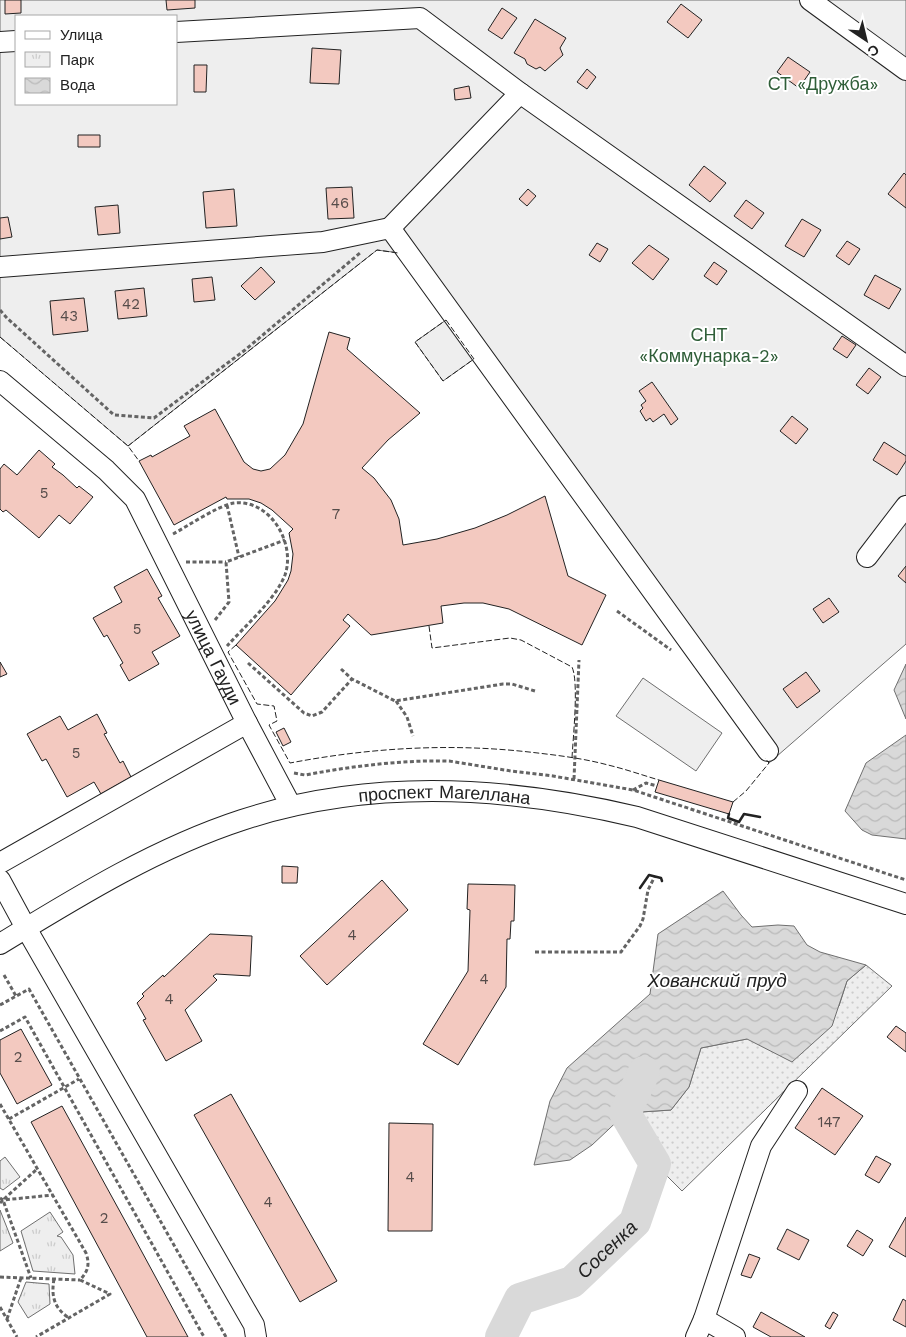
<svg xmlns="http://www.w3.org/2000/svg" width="906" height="1337" viewBox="0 0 906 1337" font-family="'Work Sans',sans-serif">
  <defs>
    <pattern id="grass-dots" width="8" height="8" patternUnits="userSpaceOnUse" patternTransform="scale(1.25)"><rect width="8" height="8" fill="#eee"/><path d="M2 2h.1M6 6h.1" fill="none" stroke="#ccc" stroke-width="1.8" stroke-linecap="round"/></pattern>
    <pattern id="park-tufts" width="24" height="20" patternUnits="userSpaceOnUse" patternTransform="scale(1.25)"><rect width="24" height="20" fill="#eee"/><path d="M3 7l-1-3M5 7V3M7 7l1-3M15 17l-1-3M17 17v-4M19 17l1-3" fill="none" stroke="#ccc"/></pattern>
    <pattern id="water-waves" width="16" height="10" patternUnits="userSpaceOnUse" patternTransform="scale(1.25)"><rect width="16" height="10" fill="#d9d9d9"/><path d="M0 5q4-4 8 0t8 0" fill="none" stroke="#bababa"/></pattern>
  </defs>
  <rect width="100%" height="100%" fill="#fff"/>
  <path fill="url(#grass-dots)" stroke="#6f6f6f" d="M866,965L892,986L682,1191L655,1164L625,1113L671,1110L689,1087L701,1048L747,1039L839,1006L847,981Z"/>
  <path fill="url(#park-tufts)" stroke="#6f6f6f" d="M5,1157L20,1177L3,1190L0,1188V1161Z
    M0,1210L13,1243L0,1251Z
    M50,1212L63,1232L57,1236L61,1237L73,1255L75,1274L33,1271L21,1231Z
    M26,1282L49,1284L50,1304L28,1318L18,1302Z"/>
  <path fill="#eee" stroke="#6f6f6f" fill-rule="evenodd" d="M0,0H906V644L769,763L400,253L377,250L128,446L0,337ZM16,16H176V104H16Z
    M446,320L474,359L443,381L415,342Z
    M643,678L722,733L696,771L616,716Z"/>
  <path fill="url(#water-waves)" stroke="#6f6f6f" d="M906,664V719L894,690Z
    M906,735V839L872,835L862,830L845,811L866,763Z
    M723,891L741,915L752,927L778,925L794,926L807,945L820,952L866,965L847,981L832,1026L792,1062L747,1039L701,1048L689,1087L671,1110L626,1113L592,1145L570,1160L534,1165L550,1101L567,1068L650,994L658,934Z"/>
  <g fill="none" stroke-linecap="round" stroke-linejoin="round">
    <path stroke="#d9d9d9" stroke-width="32" id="s1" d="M501,1337L520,1299L572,1282L635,1222L655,1164L625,1113L644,1072"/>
  </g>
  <path fill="#f3c9c0" stroke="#222" d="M5,0H21V13L5,14Z
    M166,0H195V8L167,10Z
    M681,4L702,20L688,38L667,22Z
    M502,8L517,18L502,39L488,30Z
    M535,19L566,38L560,48L563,55L545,71L540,67L536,69L527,64L525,59L514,53Z
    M312,48L341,50L339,84L310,83Z
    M788,57L810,72L799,88L777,72Z
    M194,65H207L206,92H194Z
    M587,69L596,77L587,89L577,82Z
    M469,86L471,98L455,100L454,89Z
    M78,135H100V147H78Z
    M704,166L726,183L710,202L689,185Z
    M904,173L906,175V208L888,194Z
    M352,187L354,218L328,219L326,188Z
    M234,189L237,226L206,228L203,192Z
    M528,189L536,196L527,206L519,199Z
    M746,200L764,213L752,229L734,216Z
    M118,205L120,233L98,235L95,207Z
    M8,217L12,237L0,239V218Z
    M802,219L821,230L804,257L785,246Z
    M847,241L860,249L849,265L836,256Z
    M597,243L608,249L600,262L589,255Z
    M649,245L669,259L653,280L632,263Z
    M714,262L727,271L717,285L704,276Z
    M261,267L275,282L255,300L241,286Z
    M875,275L901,289L889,309L864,295Z
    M212,277L215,300L194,302L192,279Z
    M144,288L147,316L118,319L115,291Z
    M84,298L88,331L53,335L50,301Z
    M329,332L350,338L347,349L420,413L388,440L362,468L374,478L391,500L399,519L403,545L437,539L475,528L507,515L545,496L568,576L606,595L582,645L509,609L483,603H464L441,606L443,623L371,635L348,614L343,620L350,626L291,695L236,645L275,601L288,580L291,571L293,554L289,533L293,529L272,510L261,503L249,499H227L226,497L174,525L139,461L151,455L152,457L190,436L184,426L215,409L244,462L253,469L261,471L270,469L285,455L303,424Z
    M842,336L856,345L847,358L833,349Z
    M869,368L881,377L868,394L856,385Z
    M652,382L678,419L671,425L664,414L653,422L650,418L646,421L640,411L643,408L641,405L646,401L639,391Z
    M792,416L808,429L796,444L780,431Z
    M884,442L906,456V461L897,475L873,460Z
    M39,450L55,464L52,467L63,475L77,488L79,486L93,497L70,524L59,515L39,538L6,510L3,512L0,509V469L4,464L17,475Z
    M906,566V583L898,576Z
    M147,569L162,596L158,598L180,636L152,652L159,664L129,681L120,665L123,663L107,635L104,637L93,618L122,602L114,587Z
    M829,598L839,612L823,623L813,609Z
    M0,662L7,674L0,677Z
    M806,672L820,691L797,708L783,689Z
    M97,714L107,733L104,734L120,763L123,761L131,777L101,794L94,782L67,797L46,759L42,761L27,734L60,716L68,730Z
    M284,728L291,742L283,746L276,732Z
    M659,780L733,802L729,814L655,792Z
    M282,866L298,867L297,883H282Z
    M382,880L408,910L327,985L300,956Z
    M468,884L515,885L514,921H511L510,939H507L506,987L458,1065L423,1044L468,971L470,910L467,909Z
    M210,934L252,936L250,976L216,974L213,976L217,980L185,1010L202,1041L166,1061L143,1020L146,1019L137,1003L144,996L142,994L163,975L164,977Z
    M896,1026L906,1033V1052L887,1037Z
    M21,1029L52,1085L17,1104L0,1073V1040Z
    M822,1088L863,1116L835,1155L795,1128Z
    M231,1094L337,1281L300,1302L194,1115Z
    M62,1106L129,1228L188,1337H147L31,1122Z
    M389,1123L433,1124L432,1231H388Z
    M876,1156L891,1164L879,1183L865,1175Z
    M906,1217V1257L889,1247Z
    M787,1229L809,1240L799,1260L777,1249Z
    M857,1230L873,1240L863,1256L847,1246Z
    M749,1254L760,1258L751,1278L741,1275Z
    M903,1299L906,1301V1327L893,1320Z
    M761,1312L805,1337H771L753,1327Z
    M833,1312L838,1315L830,1329L825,1326Z"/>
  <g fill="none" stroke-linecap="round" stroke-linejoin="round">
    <defs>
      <g id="minor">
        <path d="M810,0L906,70"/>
        <path d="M176,32L420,18L520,93L906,366"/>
        <path d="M0,42L16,41"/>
        <path d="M390,228L520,93"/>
        <path d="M0,267L323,242L390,228L768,751"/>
        <path id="s2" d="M0,381L106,470L135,499L247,723L0,863"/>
        <path d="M867,557L906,506"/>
        <path d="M247,723L291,806"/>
        <path d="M0,880L26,928L254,1325L256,1337"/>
        <path id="s3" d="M0,944C77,897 156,848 242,820C370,778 507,786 637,817L906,904"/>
        <path d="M704,1319L761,1146L797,1091"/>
        <path d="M696,1337L704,1319L735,1337"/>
      </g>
    </defs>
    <use href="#minor" stroke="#222" stroke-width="22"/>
    <path stroke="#646464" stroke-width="3" stroke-dasharray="4 2.5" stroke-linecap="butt" d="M0,310L7,318L114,415L154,418L245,350L360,253
      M227,505L239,557
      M173,534C188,526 217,506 234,503C270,499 296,543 285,575C275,600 246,625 227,646
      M186,562H226
      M617,611L671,650
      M215,620L229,602L226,562L285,540
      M248,663L304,713L312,716L322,712L352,679
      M341,669L352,679L395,701L503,684H512L535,691
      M396,701L407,717L413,736
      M294,773L305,775C353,766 401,760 449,761L511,771L553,776L633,790L906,880
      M574,779L579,660
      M633,790L646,783L657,786
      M535,952H621L640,926L643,919L648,890L655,876
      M4,975L16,996
      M0,1005L29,989L226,1337
      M0,1031L25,1017L204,1337
      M0,1104L86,1253C90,1265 88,1271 80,1280L110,1294L36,1337
      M9,1119L79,1079
      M0,1198L3,1200L53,1195
      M4,1199L37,1169
      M0,1203L3,1200L31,1278
      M0,1277L80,1280
      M54,1279C51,1296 54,1308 69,1318
      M0,1307L17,1337
      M7,1319L21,1278"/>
    <use href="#minor" stroke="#fff" stroke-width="20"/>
    <path stroke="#222" stroke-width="1" stroke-dasharray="6 2.5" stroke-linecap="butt" d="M446,320L474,359L443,381L415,342Z
      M0,337L128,446L139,461
      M128,446L377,250L398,253
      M429,626L432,648L510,638L521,640L572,667C579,682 573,738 572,758
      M236,645L228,652L257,704L274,706L277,721L269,725L290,763C369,748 448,743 529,752C555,755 582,758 608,765C625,769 642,775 659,780
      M733,802L746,791L769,763L765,758"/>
    <path stroke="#222" stroke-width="2.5" d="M729,814L728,818L739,822L744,814L760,817
      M640,888L649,875L661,878L662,881"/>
  </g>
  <g text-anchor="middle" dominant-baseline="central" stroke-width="4" stroke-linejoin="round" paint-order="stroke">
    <g font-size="15" fill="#564c4a">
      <text x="340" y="203">46</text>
      <text x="131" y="304">42</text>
      <text x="69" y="316">43</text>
      <text x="44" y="493">5</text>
      <text x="336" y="514">7</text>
      <text x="137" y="629">5</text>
      <text x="76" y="753">5</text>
      <text x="352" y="935">4</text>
      <text x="484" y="979">4</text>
      <text x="169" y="999">4</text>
      <text x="18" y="1057">2</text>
      <text x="829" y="1122">147</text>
      <text x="410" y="1177">4</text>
      <text x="268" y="1202">4</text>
      <text x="104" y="1218">2</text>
    </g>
    <g font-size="18" fill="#2f5e38" stroke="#fff">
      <text x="823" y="83">СТ «Дружба»</text>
      <text x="709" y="334">СНТ<tspan x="709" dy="21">«Коммунарка-2»</tspan></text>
    </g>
    <g font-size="18" fill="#222" stroke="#fff">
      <text stroke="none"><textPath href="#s2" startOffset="356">улица Гауди</textPath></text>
      <text stroke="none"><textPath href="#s3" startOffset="478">проспект Магеллана</textPath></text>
    </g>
    <g font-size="19" font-style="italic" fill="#222" stroke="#fff">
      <text x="717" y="980">Хованский пруд</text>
      <text stroke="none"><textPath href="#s1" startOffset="145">Сосенка</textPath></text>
    </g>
  </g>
  <rect x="15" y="15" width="162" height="90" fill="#ffffff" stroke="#a7a7a7"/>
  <rect x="25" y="31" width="25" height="8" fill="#ffffff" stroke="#a7a7a7"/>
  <text x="60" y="40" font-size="15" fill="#222222">Улица</text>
  <rect x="25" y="52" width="25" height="15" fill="url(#park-tufts)" stroke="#a7a7a7"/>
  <text x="60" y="65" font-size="15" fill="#222222">Парк</text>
  <rect x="25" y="78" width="25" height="15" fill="url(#water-waves)" stroke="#a7a7a7"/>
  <text x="60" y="90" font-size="15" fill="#222222">Вода</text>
  <g transform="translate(866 40) rotate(145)" stroke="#ffffff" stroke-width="4" paint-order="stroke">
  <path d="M0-4L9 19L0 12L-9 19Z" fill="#222222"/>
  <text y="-8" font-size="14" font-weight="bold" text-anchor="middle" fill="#222222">С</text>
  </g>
</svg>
